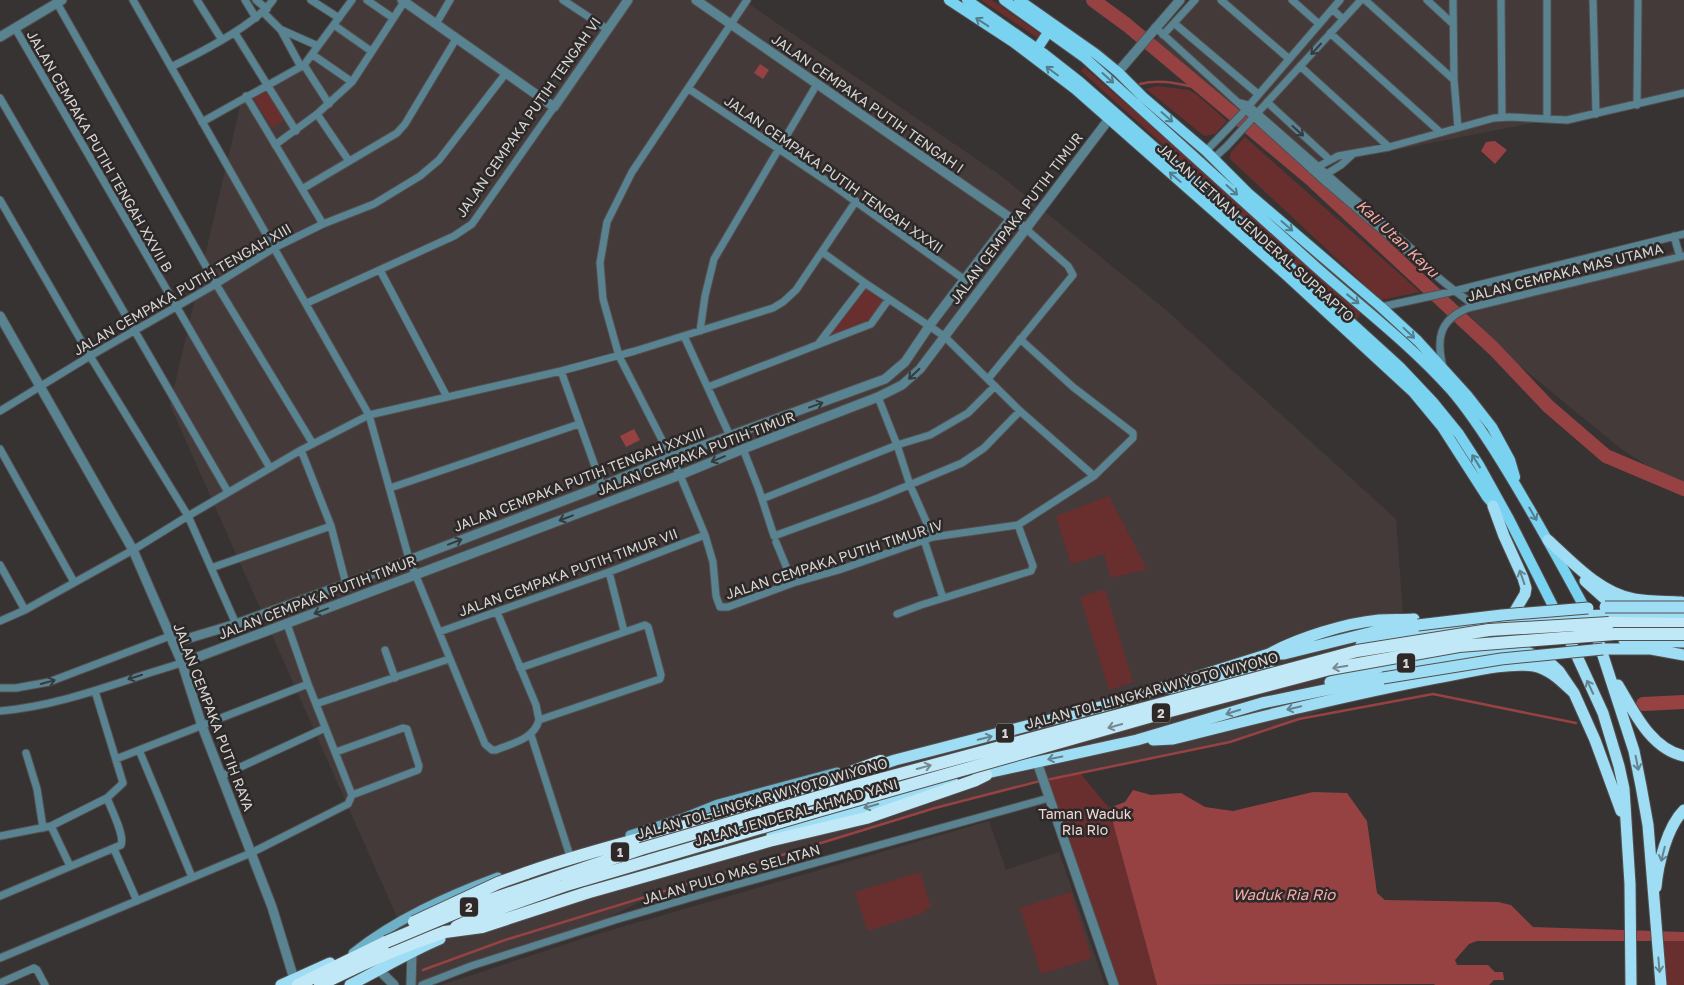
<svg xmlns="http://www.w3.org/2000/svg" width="1684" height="985" viewBox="0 0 1684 985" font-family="'Golos Text',sans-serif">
  <rect width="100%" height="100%" fill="#363332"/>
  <path fill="#443a39" d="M349,0H743L1000,175L1166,310L1396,519L1405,640L1357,698L1299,719L1230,742L1030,783L932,809L652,896L585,929L422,985H411L412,951L170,405L243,94L304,64Z
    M1189,0H1684V93L1305,168L1152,43Z
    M1684,249V484L1663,476L1620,448L1514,361L1459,305Z
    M989,821L1006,870L1059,852L1105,985H441L594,935Z"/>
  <path fill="#692f2f" d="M981,0H992L1045,37L1042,41Z
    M1084,67L1168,140L1361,313L1357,319L1081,71Z
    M1157,86L1189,90L1196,94L1227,121L1215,134L1204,136L1146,89Z
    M267,89L286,119L272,128L253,98Z
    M1245,137L1420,292L1381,300L1229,158L1231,152Z
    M866,288L883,301L871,319L829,336Z
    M1109,496L1147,569L1111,578L1104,554L1071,564L1056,516Z
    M1105,589L1133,682L1109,690L1080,597Z
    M1080,773L1109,808L1157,985H1115L1043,780Z
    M920,872L931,907L924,910L925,912L868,931L855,892Z
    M1071,892L1092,958L1041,974L1020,908Z
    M1657,940L1684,941V985H1661Z"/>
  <path fill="#964243" d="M760,64L769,70L763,79L754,73Z
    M1495,141L1507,150L1495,164L1481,151L1486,142Z
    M634,429L640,440L626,447L620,436Z
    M1133,790L1151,795L1181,793L1205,807L1233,811L1313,792L1347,793L1367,821L1377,893L1385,900L1498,902L1511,905L1533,927L1684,932V941H1477L1469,944L1455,960L1457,965H1488L1495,972H1503L1504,980H1494L1489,985H1435L1434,984L1157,985L1109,808L1125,802Z"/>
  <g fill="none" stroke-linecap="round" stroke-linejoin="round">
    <path stroke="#964243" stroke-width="2.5" d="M1140,84C1161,78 1182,85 1203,89
      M1046,780L1230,742L1299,719L1433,694L1576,723
      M423,970L505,940L935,808L1040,781"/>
    <path stroke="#964243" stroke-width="14" d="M1093,0L1127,25L1313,181L1494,349L1548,406L1606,456L1684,489
      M1643,704L1684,702"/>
    <defs>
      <path id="minor" d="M133,0L369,415L409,559L485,744L492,750H496C513,743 534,739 539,720
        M197,0L222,40
        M245,0L256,18
        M256,0L267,9
        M311,0L339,18
        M367,0L393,18
        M563,0L607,29
        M747,0L632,172L607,222L600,263L603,299L619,356L680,475L705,535L713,562L716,596L720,607H728L793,583L839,570L933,537L1018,525L1094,476L1133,438V433L1073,387L1020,339
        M1221,0L1288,58
        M1292,0L1319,24
        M1365,0L1454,80
        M1427,0L1453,24
        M1453,0L1454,80L1458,128
        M1501,0L1502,117
        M1547,0V119
        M1593,0L1596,114
        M57,3L216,284L313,444
        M1332,9L1343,19
        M263,12L281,30L301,67
        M1174,23L1258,94
        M436,24L450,0
        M334,25L371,51
        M1155,27L1321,178L1411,255L1419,258
        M15,28L270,468
        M282,30L318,46
        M235,33L296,131
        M1330,33L1440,132
        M1163,35L1195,0
        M313,55L352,82
        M304,65L329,104
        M1300,66L1389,147
        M171,67C200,53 255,25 273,0
        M689,89L834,186L965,280
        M246,96L323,224
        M0,98L228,492
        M1267,102L1329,159
        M1240,103L1248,105L1257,113L1414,251C1428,272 1455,291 1475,306
        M1637,105L1638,0
        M317,114L349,161
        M202,122L304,65L352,0
        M275,145L317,114L352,82L404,2
        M1206,151L1241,115L1340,0
        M1213,159L1227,146L1361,0
        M1312,170L1338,156L1389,147L1494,118L1510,117L1567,120L1684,93
        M1323,176L1341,165L1353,154
        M302,189L397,133L405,124L456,39
        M0,200L90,356L188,516L236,624
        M1674,236L1680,257
        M822,252L865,283L944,336L1020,411L1094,476
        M380,270L447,397
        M307,303L454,236L472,224L554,107
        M1381,307L1450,292L1684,234
        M700,331L705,296L714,259L817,84
        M684,336L730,436
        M819,343L865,283
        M1443,367C1436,339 1439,320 1468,308L1684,256
        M561,371L602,486
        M988,379L1073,275L1068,266L1025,228
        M708,387L871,324L889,299
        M878,397L897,445L910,485L933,537
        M0,411L90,356L216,284L274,248L323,224L374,204L420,176L439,160L506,73
        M0,449L74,582
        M743,449L759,490L774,536L878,498L962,463L984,448L1020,411
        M301,450L331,526L346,584
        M390,488L579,424
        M762,499L897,445L930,435L968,413L995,386
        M924,540L943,598
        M776,542L793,583
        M0,565L25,610
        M211,568L331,526
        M609,572L624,631
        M497,612L536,705L539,720
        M897,614L921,605L1031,571L1033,566L1018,525
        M0,621L25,610L133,550L188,516L301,450L369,415L561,371L635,351L773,308L783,302L796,290L856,201
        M439,632L609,572L705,535
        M385,650L395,678
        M520,668L645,625L648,627L661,675L660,679L539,720
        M0,688H16L49,682L170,636
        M316,704L449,659
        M0,711C63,706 122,680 182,663
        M531,735L569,853
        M139,750L192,877
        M336,752L403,728L407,729L419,766L418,770L352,795
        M26,753L37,789L43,828
        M116,759L308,684
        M221,776L325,728
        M51,826L70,866
        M0,836L51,826L107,798L123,783L95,691
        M114,849L137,901
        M0,896L121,845C125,835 111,809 107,798
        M0,958L251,853L348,804L352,795L308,684L287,624
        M0,983L34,968L37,970L45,985
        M422,985L471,966L615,920L710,892L1049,798"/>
      <path id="tertiary" d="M402,0L554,107L628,0
        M696,0L1025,228
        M0,37L62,0
        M1118,72L1180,0
        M0,316L133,550L182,663L202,726L272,907L294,979
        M173,643L236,624L346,584L602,486L677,455L885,379L905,362L930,325L1011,218
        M182,663L680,475L743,449L878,397L902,385L920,369L1109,119
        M1037,762L1114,985
        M380,971L394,985
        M411,985L412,951"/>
      <path id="secondary" d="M630,835L683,818L718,804L837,772
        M353,953C396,919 447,896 498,877"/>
      <path id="primary" d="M949,0L1013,42L1075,89L1286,275L1413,392L1442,427L1487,497L1499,511
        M967,0L1043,53L1080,82L1267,246L1400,367L1433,402L1459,434L1479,465L1509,519L1558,616
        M1004,0L1085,58L1316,267C1361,307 1410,344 1451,390C1470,412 1486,437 1501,461C1532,511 1560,562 1588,614
        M1019,0L1096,54L1118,72L1143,97L1206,151L1248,193L1381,307L1418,341L1467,395L1492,427L1510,460L1515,477
        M1037,49L1049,31"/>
      <path id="trunk" d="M1493,506L1504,536L1523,578L1526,588L1525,594L1509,621
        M1548,540C1572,562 1600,593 1634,599C1649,602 1665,601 1681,602
        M1585,581L1605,599L1622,608
        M1594,628L1634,751L1641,786L1648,825L1661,985
        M1565,630L1603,713L1619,766L1624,789L1630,884L1631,985
        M1624,640L1684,642
        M1361,645C1466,619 1576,612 1684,616
        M1515,647L1548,661L1559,671L1574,693L1595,740L1621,811
        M1603,649H1657
        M1651,649L1684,655
        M1269,654C1298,638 1346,623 1379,620C1391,619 1403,620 1414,619
        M1330,682L1380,667L1508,648
        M1618,685C1634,712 1651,749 1684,756
        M1172,689L1178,691L1270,668
        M1153,740L1173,739C1260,717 1347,695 1436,678C1466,673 1504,662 1534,666C1550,669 1563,683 1574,693
        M874,767L895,760L1104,706L1269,654H1284L1377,631L1418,625
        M978,775L1137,740L1262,703L1383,678
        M772,835L953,782
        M1656,887C1658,864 1667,827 1684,810
        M281,985L330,963
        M350,985C380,970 409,952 440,939"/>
      <path id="motorway" d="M1609,623L1684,624
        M526,873C593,849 662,834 730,814C781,799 831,779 881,761
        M555,878L641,849
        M563,886L651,860
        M586,893L769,841L866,818L976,780L986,775
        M298,985L386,942
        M320,985C361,964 402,946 445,932"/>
    </defs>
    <use href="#minor" stroke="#53504f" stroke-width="9"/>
    <use href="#tertiary" stroke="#53504f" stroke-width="11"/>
    <use href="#secondary" stroke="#53504f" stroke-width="11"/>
    <use href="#primary" stroke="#53504f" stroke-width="12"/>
    <use href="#trunk" stroke="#53504f" stroke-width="13"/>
    <use href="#motorway" stroke="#53504f" stroke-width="14"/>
    <use href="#minor" stroke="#5a8392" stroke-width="7"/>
    <use href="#tertiary" stroke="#5a8392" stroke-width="9"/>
    <use href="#secondary" stroke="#6db0c8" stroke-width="9"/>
    <use href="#primary" stroke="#7ad2f1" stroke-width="10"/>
    <use href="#trunk" stroke="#9eddf4" stroke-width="11"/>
    <use href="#motorway" stroke="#c1e8f7" stroke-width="12"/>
    <defs>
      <path id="trunk-bridge" d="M1605,607H1684
        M1418,625L1502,615L1588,608
        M1383,678L1501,659L1603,649"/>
      <path id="motorway-bridge" d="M641,849L859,785L1357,651L1489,630L1609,623
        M651,860L818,811L1170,711L1330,669L1459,646L1615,634H1684
        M414,922L498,883L526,873
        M456,927L479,916L563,886
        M445,932L482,927L586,893
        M386,942L472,906L555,878"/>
    </defs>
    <use href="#trunk-bridge" stroke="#53504f" stroke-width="13" stroke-linecap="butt"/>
    <use href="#motorway-bridge" stroke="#53504f" stroke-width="14" stroke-linecap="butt"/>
    <use href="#trunk-bridge" stroke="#9eddf4" stroke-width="11"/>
    <use href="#motorway-bridge" stroke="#c1e8f7" stroke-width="12"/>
  </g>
  <defs><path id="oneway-shaft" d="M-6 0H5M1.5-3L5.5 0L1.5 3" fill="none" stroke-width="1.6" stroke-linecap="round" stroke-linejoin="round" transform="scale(1.25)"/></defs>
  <g stroke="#537e8c">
    <use href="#oneway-shaft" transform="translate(982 22) rotate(-147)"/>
    <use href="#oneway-shaft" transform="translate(1052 71) rotate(-143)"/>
    <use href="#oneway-shaft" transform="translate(1108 78) rotate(42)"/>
    <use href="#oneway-shaft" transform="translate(1167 117) rotate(41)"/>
    <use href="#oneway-shaft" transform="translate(1175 177) rotate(-139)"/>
    <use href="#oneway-shaft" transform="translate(1232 190) rotate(42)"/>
    <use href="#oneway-shaft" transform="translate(1287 226) rotate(41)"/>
    <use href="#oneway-shaft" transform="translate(1353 299) rotate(38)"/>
    <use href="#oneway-shaft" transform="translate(1409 333) rotate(43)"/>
    <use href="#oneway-shaft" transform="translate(1476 461) rotate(-122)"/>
    <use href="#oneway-shaft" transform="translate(1533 514) rotate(60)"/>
  </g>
  <g stroke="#353b3d">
    <use href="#oneway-shaft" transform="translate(1316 49) rotate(133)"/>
    <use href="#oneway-shaft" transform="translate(1298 131) rotate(42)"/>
    <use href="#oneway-shaft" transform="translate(914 374) rotate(136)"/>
    <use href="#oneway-shaft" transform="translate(816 405) rotate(-20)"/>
    <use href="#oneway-shaft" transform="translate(718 459) rotate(157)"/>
    <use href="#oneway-shaft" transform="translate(566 518) rotate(159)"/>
    <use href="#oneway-shaft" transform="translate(455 542) rotate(-21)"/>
    <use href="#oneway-shaft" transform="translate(321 611) rotate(159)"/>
    <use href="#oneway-shaft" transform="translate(135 677) rotate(162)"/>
    <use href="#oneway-shaft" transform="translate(48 682) rotate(-15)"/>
  </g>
  <g stroke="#65838e">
    <use href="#oneway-shaft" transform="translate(1522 577) rotate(-109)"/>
    <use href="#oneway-shaft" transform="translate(1590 687) rotate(-115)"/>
    <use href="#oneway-shaft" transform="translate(1294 708) rotate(166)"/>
    <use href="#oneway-shaft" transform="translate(1233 712) rotate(163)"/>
    <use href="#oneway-shaft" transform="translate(985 738) rotate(-14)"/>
    <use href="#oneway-shaft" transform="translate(1055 758) rotate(168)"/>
    <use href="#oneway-shaft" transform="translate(1637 763) rotate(79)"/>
    <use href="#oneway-shaft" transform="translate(871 806) rotate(164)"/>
    <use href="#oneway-shaft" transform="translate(1663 854) rotate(104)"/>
    <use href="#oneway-shaft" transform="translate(1659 965) rotate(85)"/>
  </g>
  <g stroke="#768890">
    <use href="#oneway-shaft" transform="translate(1340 667) rotate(170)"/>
    <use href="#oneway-shaft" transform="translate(1115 726) rotate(164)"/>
    <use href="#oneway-shaft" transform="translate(924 767) rotate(-15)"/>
  </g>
  <g text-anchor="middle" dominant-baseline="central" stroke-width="5" stroke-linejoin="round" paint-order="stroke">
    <g fill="#2c2928" stroke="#a4a1a0" stroke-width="1">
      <rect x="1397" y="653.5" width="18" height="19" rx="4"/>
      <rect x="1152" y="703.5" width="18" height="19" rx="4"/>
      <rect x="996" y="723.5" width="18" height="19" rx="4"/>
      <rect x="611" y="842.5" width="18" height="19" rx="4"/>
      <rect x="460" y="897.5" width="18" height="19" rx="4"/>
    </g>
    <g font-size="12" font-weight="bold" fill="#d7d4d4">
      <text x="1406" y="663">1</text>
      <text x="1161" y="713">2</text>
      <text x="1005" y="733">1</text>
      <text x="620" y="852">1</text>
      <text x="469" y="907">2</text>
    </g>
    <g font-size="14" fill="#d7d4d4" stroke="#2c2928">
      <text transform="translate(868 103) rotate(35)">JALAN CEMPAKA PUTIH TENGAH I</text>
      <text transform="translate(528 117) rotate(-55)">JALAN CEMPAKA PUTIH TENGAH VI</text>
      <text transform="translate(100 151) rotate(60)">JALAN CEMPAKA PUTIH TENGAH XXVII B</text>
      <text transform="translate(834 174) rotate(35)">JALAN CEMPAKA PUTIH TENGAH XXXII</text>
      <text transform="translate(1016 218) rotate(-53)">JALAN CEMPAKA PUTIH TIMUR</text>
      <text transform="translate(1256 232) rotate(42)">JALAN LETNAN JENDERAL SUPRAPTO</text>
      <text transform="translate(1565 272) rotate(-14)">JALAN CEMPAKA MAS UTAMA</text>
      <text transform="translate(182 289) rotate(-30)">JALAN CEMPAKA PUTIH TENGAH XIII</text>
      <text transform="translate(696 453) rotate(-21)">JALAN CEMPAKA PUTIH TIMUR</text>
      <text transform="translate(579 479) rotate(-21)">JALAN CEMPAKA PUTIH TENGAH XXXIII</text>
      <text transform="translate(834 559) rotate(-18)">JALAN CEMPAKA PUTIH TIMUR IV</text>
      <text transform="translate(568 572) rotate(-20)">JALAN CEMPAKA PUTIH TIMUR VII</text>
      <text transform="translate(317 597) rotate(-21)">JALAN CEMPAKA PUTIH TIMUR</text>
      <text transform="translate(1152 690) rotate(-15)">JALAN TOL LINGKAR WIYOTO WIYONO</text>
      <text transform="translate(214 717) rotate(69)">JALAN CEMPAKA PUTIH RAYA</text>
      <text transform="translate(762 798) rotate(-16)">JALAN TOL LINGKAR WIYOTO WIYONO</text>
      <text transform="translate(796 812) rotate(-16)">JALAN JENDERAL AHMAD YANI</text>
      <text transform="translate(731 874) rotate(-16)">JALAN PULO MAS SELATAN</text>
    </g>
    <g font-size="14" fill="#f1d7d6" stroke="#2c2928">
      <text x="1085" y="813">Taman Waduk<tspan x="1085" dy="16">Ria Rio</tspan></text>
    </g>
    <g font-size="15" font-style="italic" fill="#f4aba9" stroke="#2c2928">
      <text transform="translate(1398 238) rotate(43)">Kali Utan Kayu</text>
      <text x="1284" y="894">Waduk Ria Rio</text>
    </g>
  </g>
</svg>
